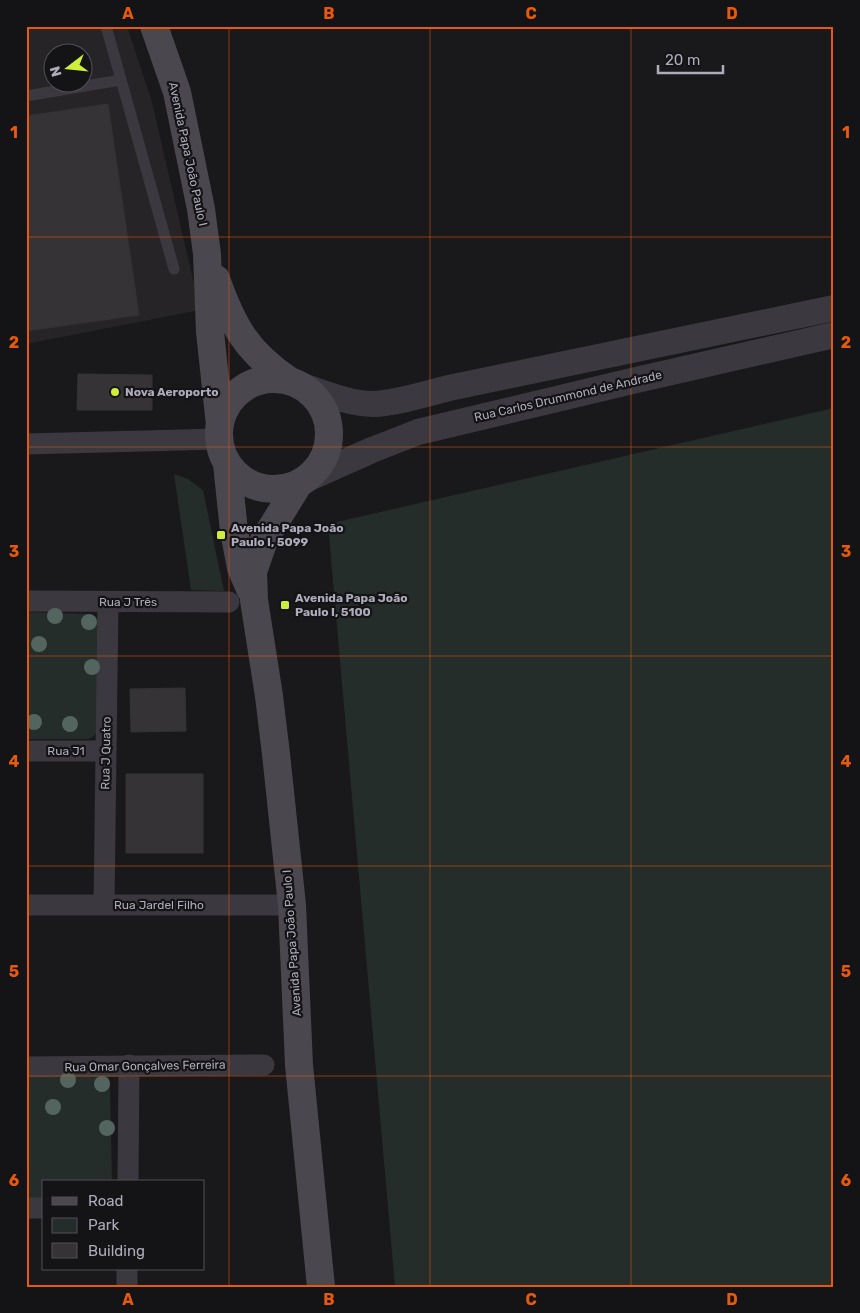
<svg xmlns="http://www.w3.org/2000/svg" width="860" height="1313" viewBox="0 0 860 1313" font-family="Rubik,sans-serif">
  <rect width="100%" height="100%" fill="#19181a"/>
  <path fill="#262427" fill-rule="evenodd" d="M26,26H127L152,102L200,310L26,344ZM52,52H82V82H52Z"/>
  <path fill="#242d2a" d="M834,408V1287H395L328,524Z
    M174,474L188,479L203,490L224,591L191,590Z
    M26,612L90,614L96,618L98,624L97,731L93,737L88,739H26Z
    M26,1072L108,1076L110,1083L112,1182H44V1199L26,1200Z"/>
  <path fill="#353336" stroke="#343236" d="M108,104L139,315L26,331V116Z
    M78,374L152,375V410H77Z
    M185,688L186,731L131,732L130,689Z
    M126,774H203V853H126Z"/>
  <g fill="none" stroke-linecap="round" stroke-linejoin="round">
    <path stroke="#3b393f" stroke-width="11" d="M106,26L174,269
      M26,96L121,80"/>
    <path stroke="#3b393f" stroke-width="21" d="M26,444L219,439
      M26,601L229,602
      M26,751H106
      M26,905H292
      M104,905L108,602
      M26,1067L264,1065
      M128,1182L129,1065
      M26,1208H44
      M127,1287V1269"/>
    <path stroke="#3b393f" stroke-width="26" d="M302,386C324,393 350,404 373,404C398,403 424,394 449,388L834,308
      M309,478L372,450L418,432L632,381L834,335"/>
    <path stroke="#4a474f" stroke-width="28" d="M154,26L177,92L201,209L207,254L210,332L220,425
      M216,279C233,327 247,352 290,381
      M219 434a55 55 0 1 1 110 0a55 55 0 1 1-110 0Z
      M227,464L234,531L241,568L250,589
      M298,485L264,540L253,572L254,600L269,696L276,754L292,905L299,1065L321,1287"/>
  </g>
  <g fill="#53655e">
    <circle cx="55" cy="616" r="8"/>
    <circle cx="89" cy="622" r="8"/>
    <circle cx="39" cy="644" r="8"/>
    <circle cx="92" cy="667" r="8"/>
    <circle cx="34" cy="722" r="8"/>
    <circle cx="70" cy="724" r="8"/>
    <circle cx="68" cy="1080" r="8"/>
    <circle cx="102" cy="1084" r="8"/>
    <circle cx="53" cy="1107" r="8"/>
    <circle cx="107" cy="1128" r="8"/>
  </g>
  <path fill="none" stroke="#e8590c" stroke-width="1" stroke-opacity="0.55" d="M229,26V1287M430,26V1287M631,26V1287M26,237H834M26,447H834M26,656H834M26,866H834M26,1076H834"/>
  <g fill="#ceee3c" stroke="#141315" stroke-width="2">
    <circle cx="115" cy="392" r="5"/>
    <rect x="216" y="530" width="10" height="10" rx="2.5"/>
    <rect x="280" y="600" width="10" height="10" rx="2.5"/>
  </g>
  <g text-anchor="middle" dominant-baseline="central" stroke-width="4.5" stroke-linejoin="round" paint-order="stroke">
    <g font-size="12" fill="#aeabba" stroke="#141315">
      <text transform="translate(188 154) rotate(78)">Avenida Papa João Paulo I</text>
      <text transform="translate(568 396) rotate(-13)">Rua Carlos Drummond de Andrade</text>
      <text x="128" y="602">Rua J Três</text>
      <text x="66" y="751">Rua J1</text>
      <text transform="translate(106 753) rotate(-89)">Rua J Quatro</text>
      <text x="159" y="905">Rua Jardel Filho</text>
      <text transform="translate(292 943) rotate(-94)">Avenida Papa João Paulo I</text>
      <text transform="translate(145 1066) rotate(-1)">Rua Omar Gonçalves Ferreira</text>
    </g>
    <g font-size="12" font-weight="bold" fill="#aeabba" stroke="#141315" text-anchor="start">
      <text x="125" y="392">Nova Aeroporto</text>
      <text x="231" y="528">Avenida Papa João<tspan x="231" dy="14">Paulo I, 5099</tspan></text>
      <text x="295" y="598">Avenida Papa João<tspan x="295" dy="14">Paulo I, 5100</tspan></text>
    </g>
  </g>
  <rect width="860" height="1313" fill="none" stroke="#141315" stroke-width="55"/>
  <rect x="42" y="1180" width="162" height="90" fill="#141315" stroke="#525057"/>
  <rect x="52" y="1197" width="25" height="8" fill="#4a474f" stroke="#525057"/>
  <text x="88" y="1206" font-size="15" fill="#aeabba">Road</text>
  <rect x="52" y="1218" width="25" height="15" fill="#242d2a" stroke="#525057"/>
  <text x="88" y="1230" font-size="15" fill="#aeabba">Park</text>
  <rect x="52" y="1243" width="25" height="15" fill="#353336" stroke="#525057"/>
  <text x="88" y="1256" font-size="15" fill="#aeabba">Building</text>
  <g transform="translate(68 68) rotate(254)"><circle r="24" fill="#141315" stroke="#525057"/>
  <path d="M0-4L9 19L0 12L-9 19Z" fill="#ceee3c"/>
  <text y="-8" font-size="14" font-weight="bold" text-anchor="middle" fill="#aeabba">N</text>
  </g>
  <path d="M658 65v8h65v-8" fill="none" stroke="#aeabba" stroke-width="2.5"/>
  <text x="665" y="65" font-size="15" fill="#aeabba" stroke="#141315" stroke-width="4" paint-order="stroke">20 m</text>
  <rect x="28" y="28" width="804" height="1258" fill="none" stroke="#e8590c" stroke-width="2"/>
  <g font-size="16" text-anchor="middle" font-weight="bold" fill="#e8590c">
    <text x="128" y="19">A</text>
    <text x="329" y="19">B</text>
    <text x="531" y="19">C</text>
    <text x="732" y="19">D</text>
    <text x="14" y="138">1</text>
    <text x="846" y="138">1</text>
    <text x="14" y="348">2</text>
    <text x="846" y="348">2</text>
    <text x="14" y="557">3</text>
    <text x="846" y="557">3</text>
    <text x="14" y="767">4</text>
    <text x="846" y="767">4</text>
    <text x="14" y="977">5</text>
    <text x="846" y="977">5</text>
    <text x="14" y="1186">6</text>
    <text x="846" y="1186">6</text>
    <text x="128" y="1305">A</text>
    <text x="329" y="1305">B</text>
    <text x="531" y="1305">C</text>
    <text x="732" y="1305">D</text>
  </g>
</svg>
